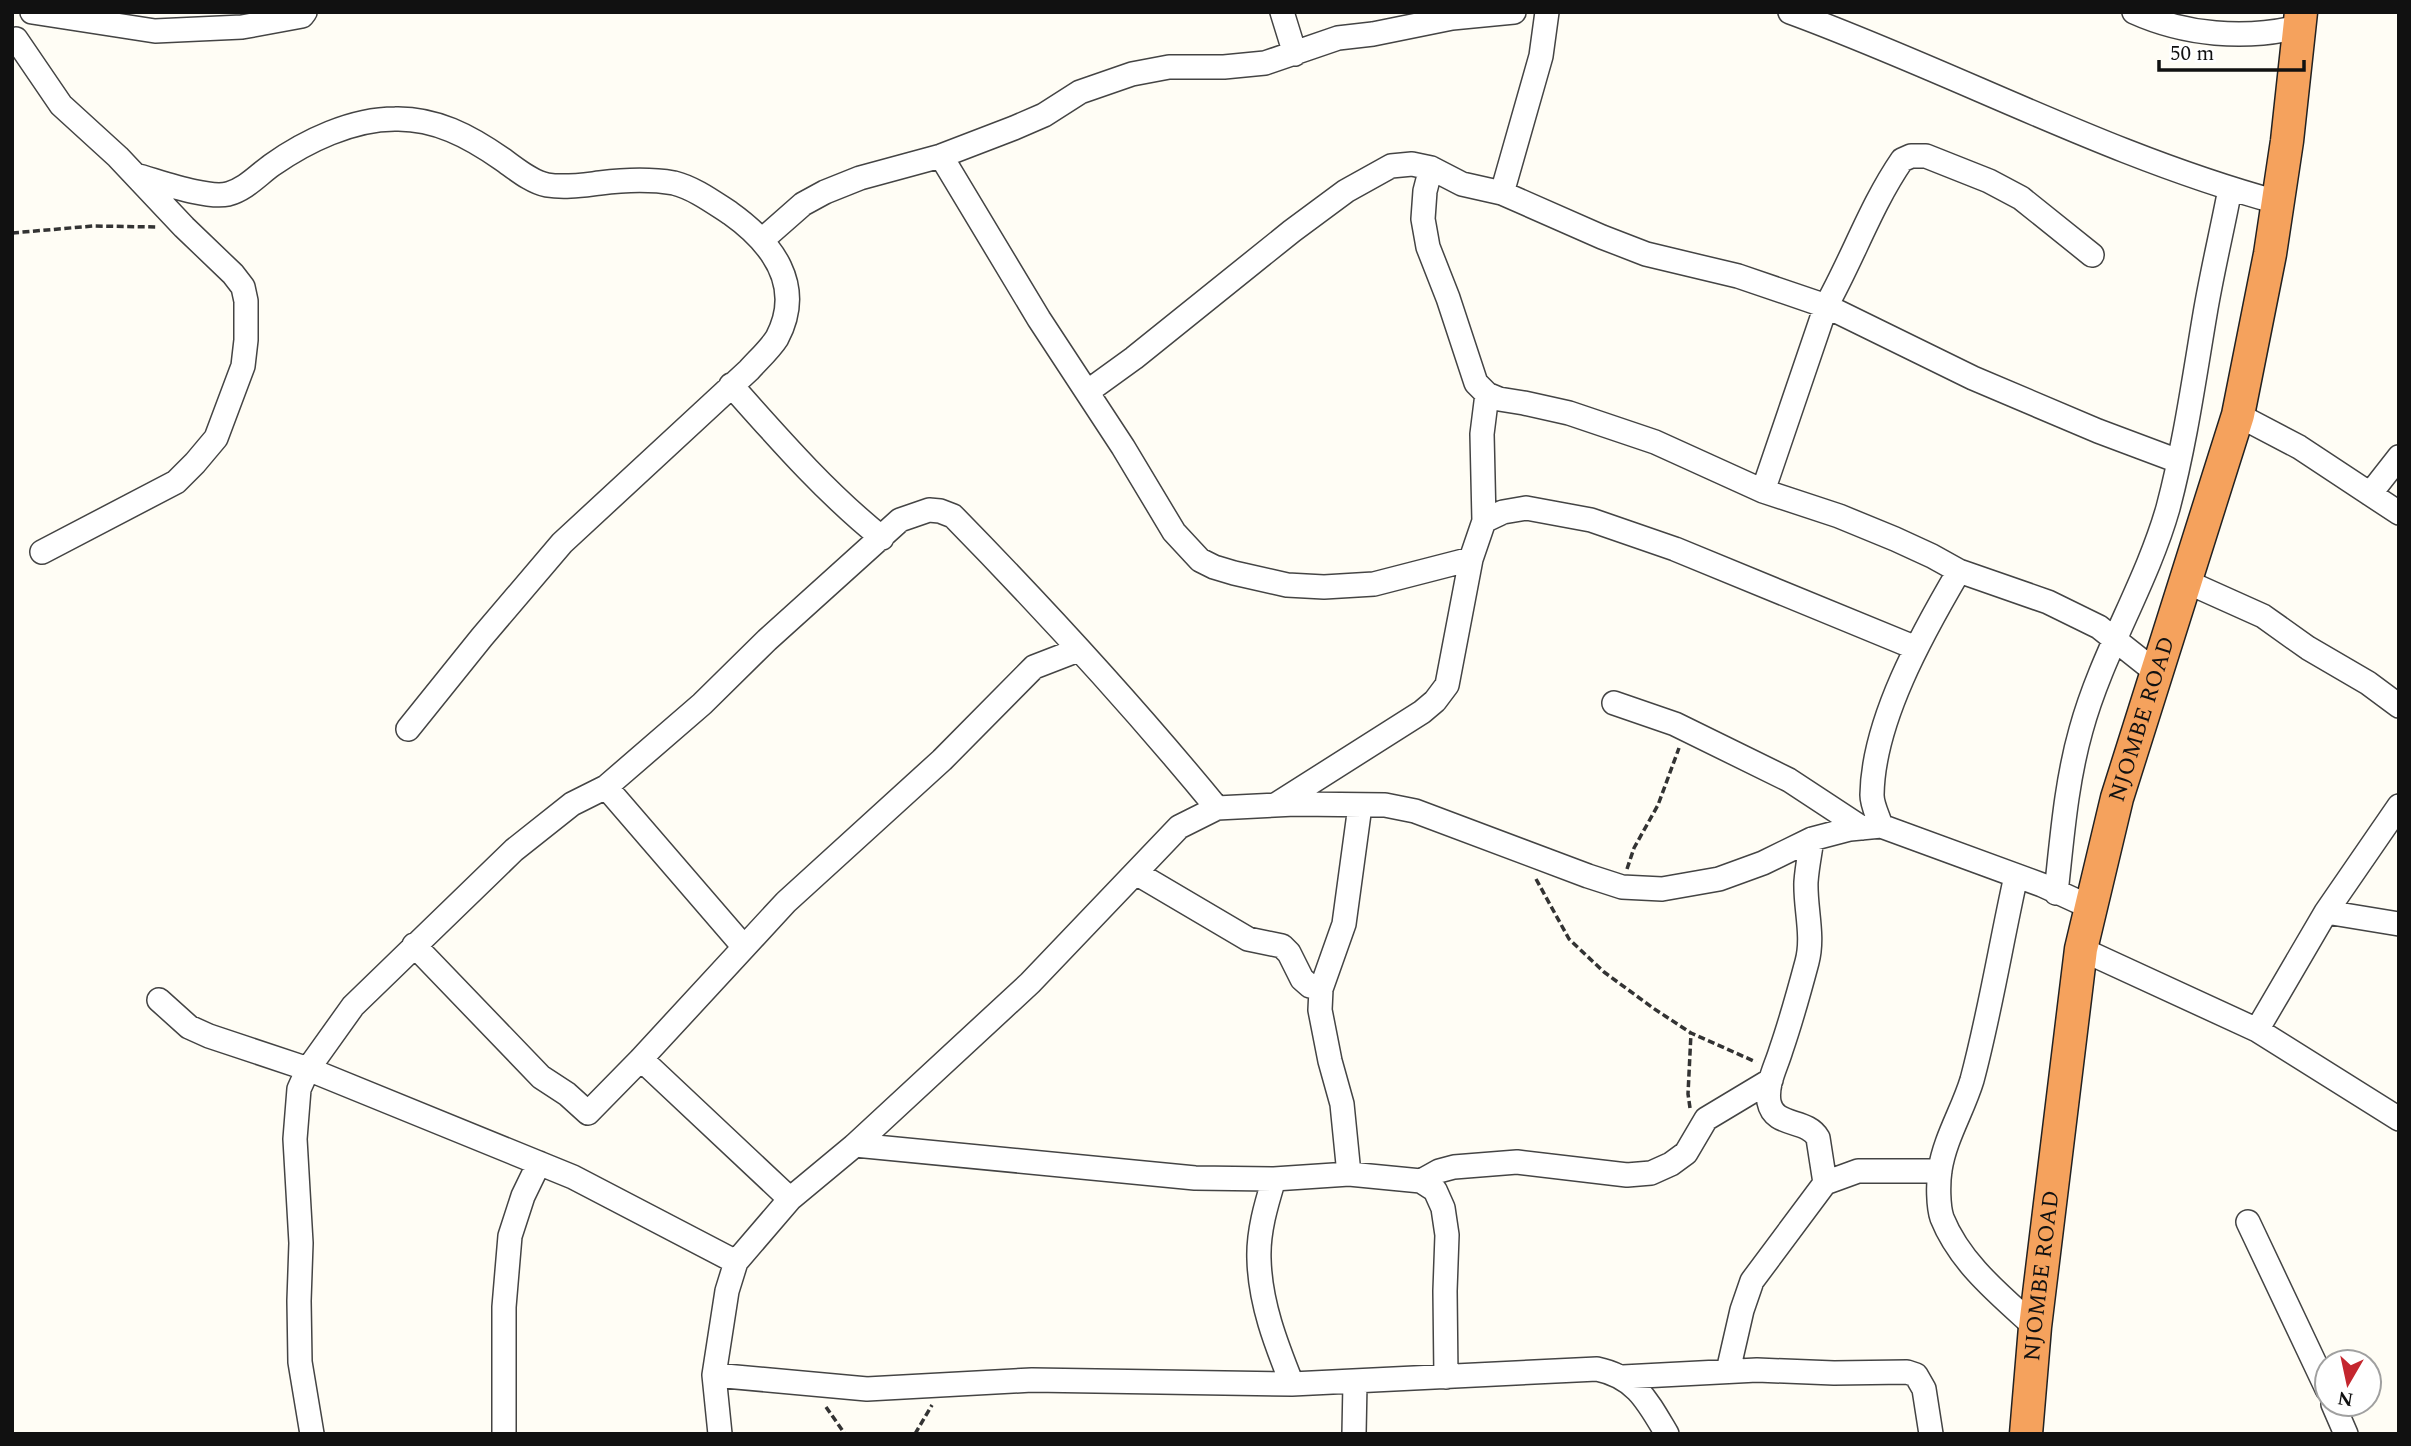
<svg xmlns="http://www.w3.org/2000/svg" width="2411" height="1446" viewBox="0 0 2411 1446" font-family="Spectral,serif">
  <rect width="100%" height="100%" fill="#fffdf5"/>
  <g fill="none" stroke-linecap="round" stroke-linejoin="round">
    <defs>
      <path id="minor" d="M32,12L155,31L242,27L302,16L305,12
        M1282,12L1295,54
        M1790,12C1954,72 2108,156 2277,202
        M2134,12C2185,35 2245,40 2298,27
        M16,39L61,105L118,157L184,227L233,274L243,287L246,301V340L243,366L216,438L195,463L176,482L42,552
        M941,156L1039,319L1123,447L1174,532L1200,560L1214,567L1234,573L1287,585L1324,587L1374,584L1471,559
        M1431,168L1425,191L1423,219L1428,247L1448,298L1476,383L1487,394L1499,399L1524,403L1569,413L1655,442L1763,491L1839,516L1895,539L1932,556L1959,571L2048,602L2099,627L2157,673
        M135,175C158,181 206,199 228,194C246,189 258,175 272,165C306,141 352,119 395,119C435,118 469,136 502,159C515,168 531,182 547,185C565,188 583,185 600,183C624,180 650,179 674,183C694,188 713,202 730,213C772,243 805,285 777,338C770,349 758,360 749,370L562,543L482,637L408,729
        M1502,193L1541,56L1547,12
        M762,240L803,204L825,192L860,178L941,156L1014,128L1044,115L1080,92L1132,74L1169,67H1224L1265,63L1338,38L1373,34L1452,18L1514,12
        M731,385C779,439 826,493 882,538
        M1087,392L1134,358L1292,231L1346,191L1391,166L1412,164L1431,168L1462,184L1502,193L1602,237L1646,254L1738,276L1826,306L1973,378L2098,431L2178,461
        M2238,415L2299,447L2399,513
        M1763,491L1826,306C1853,258 1871,205 1902,160L1911,156H1926L1989,181L2021,198L2092,255
        M2370,494L2399,457
        M1484,521L1503,512L1526,508L1591,520L1675,549L1916,648
        M2185,581L2263,616L2308,648L2368,683L2399,706
        M1614,703L1675,724L1789,780L1862,828
        M606,787L744,947
        M1277,804L1422,712L1435,701L1447,685L1471,559L1484,521L1482,434L1487,394
        M1881,826C1878,816 1872,805 1872,795C1873,721 1922,634 1959,571
        M1812,839C1810,853 1807,867 1806,882C1805,908 1814,936 1807,962C1799,992 1791,1021 1781,1050C1776,1067 1766,1084 1769,1102C1774,1128 1807,1118 1818,1138L1825,1183
        M1136,873L1248,939L1282,946L1289,953L1302,979L1310,986L1321,989
        M2016,876C2001,943 1990,1013 1972,1080C1963,1110 1945,1138 1940,1170C1938,1183 1938,1206 1942,1218C1960,1263 2000,1295 2035,1327
        M2056,893C2062,839 2066,783 2081,730C2102,653 2146,585 2168,508C2185,444 2194,379 2205,314C2212,272 2222,231 2230,189
        M2326,912L2399,924
        M414,945L541,1077L567,1094L588,1113L641,1059L786,902L942,760L1034,667L1078,650
        M2081,949L2257,1030L2399,1119
        M159,1000L189,1027L209,1036L308,1069L573,1177L736,1262
        M2257,1030L2326,912L2399,806
        M641,1059L790,1199
        M855,1145L1195,1178L1274,1179L1349,1174L1421,1181L1435,1190L1443,1208L1447,1235L1445,1291L1446,1377
        M1349,1174L1342,1104L1330,1061L1320,1010L1321,989L1344,924L1360,806
        M1274,1179C1266,1205 1258,1232 1259,1259C1260,1303 1276,1344 1292,1384
        M1421,1181L1439,1171L1454,1167L1517,1162L1627,1175L1651,1173L1671,1164L1686,1153L1706,1119L1771,1080
        M2248,1222L2327,1389
        M1728,1371L1742,1310L1752,1281L1825,1183L1858,1171H1940
        M714,1375L867,1389L1032,1380L1292,1384L1597,1369C1636,1377 1648,1402 1667,1434
        M1623,1377L1757,1370L1834,1373L1907,1372L1916,1375L1924,1389L1931,1434
        M2333,1404L2346,1434
        M312,1434L300,1362L299,1301L301,1243L295,1139L299,1089L308,1069L353,1006L514,850L572,804L606,787L702,704L767,640L900,520L929,510L940,511L953,516C1045,610 1134,707 1217,808
        M504,1434V1307L510,1236L523,1196L539,1163
        M720,1434L714,1375L727,1291L736,1262L790,1199L855,1145L1030,983L1179,827L1217,808L1295,804L1385,805L1415,811L1588,876L1622,887L1662,889L1719,879L1763,863L1812,839L1850,829L1881,826L2042,885L2090,907
        M1354,1434L1355,1383"/>
      <g id="highway">
        <path id="s1" d="M2026,1434L2035,1327L2081,949L2117,798L2238,415L2270,254L2287,141L2301,12"/>
      </g>
    </defs>
    <use href="#minor" stroke="#444" stroke-width="26"/>
    <use href="#highway" stroke="#222" stroke-width="35"/>
    <path stroke="#333" stroke-width="3.5" stroke-dasharray="7 3.5" stroke-linecap="butt" d="M12,233L93,226L157,227
      M1627,869L1634,848L1658,805L1679,748
      M1536,879L1569,939L1604,972L1653,1008L1691,1033L1756,1062
      M1690,1108L1688,1094L1691,1033
      M826,1407L845,1434
      M915,1434L932,1405"/>
    <use href="#minor" stroke="#fff" stroke-width="23"/>
    <use href="#highway" stroke="#f5a25d" stroke-width="32"/>
  </g>
  <g text-anchor="middle" dominant-baseline="central" stroke-width="7" stroke-linejoin="round" paint-order="stroke">
    <g font-size="23" fill="#111" stroke="#fff">
      <text stroke="none"><textPath href="#s1" startOffset="726">NJOMBE ROAD</textPath></text>
      <text stroke="none"><textPath href="#s1" startOffset="159">NJOMBE ROAD</textPath></text>
    </g>
  </g>
  <rect width="2411" height="1446" fill="none" stroke="#111111" stroke-width="28"/>
  <g transform="translate(2348 1383) rotate(189)"><circle r="33" fill="#ffffff" stroke="#a0a0a0" stroke-width="2"/>
  <path d="M0-5L12 26L0 18L-12 26Z" fill="#c4262e"/>
  <text y="-10" font-size="19" font-weight="bold" text-anchor="middle" fill="#111111">N</text>
  </g>
  <path d="M2159 60v10h145v-10" fill="none" stroke="#111111" stroke-width="3.5"/>
  <text x="2170" y="60" font-size="21" fill="#111111" stroke="#ffffff" stroke-width="5" paint-order="stroke">50 m</text>
</svg>
